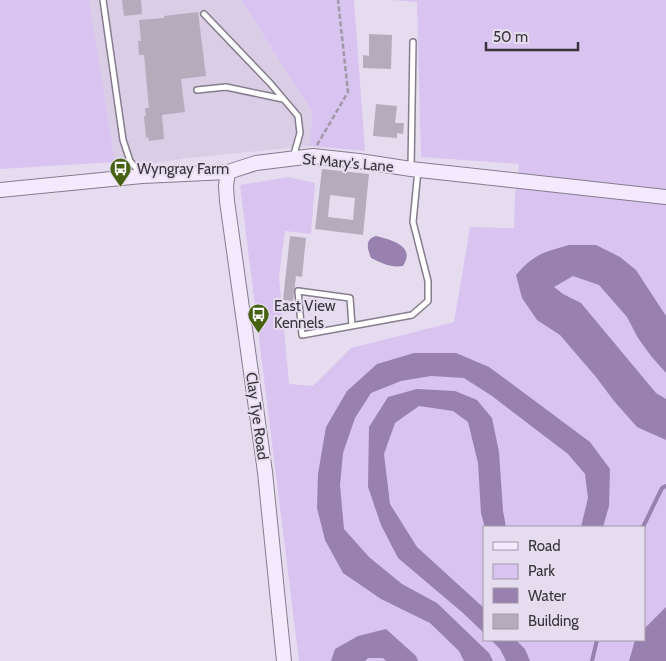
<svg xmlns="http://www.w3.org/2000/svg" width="666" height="661" viewBox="0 0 666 661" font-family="Cabin,sans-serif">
  <rect width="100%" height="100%" fill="#e5ddef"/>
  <path fill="#dacee7" d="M89,0H241L312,112L310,146L189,158L148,164L115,162Z"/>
  <path fill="#d9c3f0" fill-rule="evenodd" d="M0,0H89L115,162L0,169Z
    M241,0H354L365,151L310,146L312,112Z
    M392,0H666V661H299L240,185L288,177L315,183L311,234L285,231L279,277L289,384L313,386L351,348L454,322L470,227L514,228L515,196L519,164L421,157L417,2ZM485,527H645V640H485Z"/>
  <path fill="#9880af" d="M376,236C392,240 416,246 403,266C391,268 381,263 371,258C367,248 365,239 376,236Z
    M569,245H596L620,257L636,270L666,316V373L651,356L638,338L627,317L599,285L573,276L554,287L563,294L581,303L656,393L666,399V440L637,427L614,401L596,377L560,335L537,320L522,298L516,275C534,254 544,252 569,245Z
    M414,353H456L489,367L590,442L610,469L609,506L603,527H581L588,498L585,474L568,454L492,396L464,378L431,376L401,381L371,393L355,418L343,453L340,485L344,529L369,557L402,584L437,603L489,653L493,661H464L459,651L430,623L381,599L343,573L325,540L317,508L318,474L326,427L347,391L377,364Z
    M417,389L455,391L477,400L492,418L499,452L503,511L506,527L485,528L481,513L478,463L468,422L453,411L419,406L395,423L384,454L390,504L417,547L485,609V634L463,613L398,558L381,525L368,487L369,427L388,397Z
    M666,607V661H629L635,640H645V628Z
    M386,629L416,656L418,661H386L383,658H368L365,661H331L335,649L358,636Z
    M491,640H516L525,649L530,661H506L500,649Z"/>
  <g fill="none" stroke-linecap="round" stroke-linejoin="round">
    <path stroke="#9880af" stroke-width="4" d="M643,527L662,488L666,486
      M592,661L597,640"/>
  </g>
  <path fill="#b4acbd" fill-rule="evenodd" d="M122,0H141L142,14L124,16Z
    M198,12L206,76L181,79L185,112L162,115L164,139L149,141L148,137L146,138L144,116H146L145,108H149L144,55H139L138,41H141L139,20L164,18V16Z
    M369,34L392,35L391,69L363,68V55L369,56Z
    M376,104L397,106L395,123H404L403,134L397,133V138L373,136Z
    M322,169L369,174L363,235L315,229ZM330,195L355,198L353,220L328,217Z
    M290,236L306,238L302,277L296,276L293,301L283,300Z"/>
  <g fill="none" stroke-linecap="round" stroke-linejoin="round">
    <defs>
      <path id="service" d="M103,0L123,140L130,161L140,173
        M204,14L270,83L298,116L300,133L293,158
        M197,90L226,87L283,99
        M411,169L413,42
        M352,326L350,298L298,291L302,335L412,315L428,301V281L413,222L418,170"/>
      <path id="secondary" d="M228,172L226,186L227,201L265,472L284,661
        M0,190L142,176L228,172L256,163L313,156L359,161L411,169L666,197"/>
    </defs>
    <use href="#service" stroke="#857d8d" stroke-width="8"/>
    <use href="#secondary" stroke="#857d8d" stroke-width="16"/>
    <path stroke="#9f98a6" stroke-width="2.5" stroke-dasharray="5 2.5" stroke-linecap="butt" d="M317,145L348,92L338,0"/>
    <use href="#service" stroke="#fff" stroke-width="5"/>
    <use href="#secondary" stroke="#f4e9ff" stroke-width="14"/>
  </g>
  <defs>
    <symbol id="bus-pin" viewBox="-11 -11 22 30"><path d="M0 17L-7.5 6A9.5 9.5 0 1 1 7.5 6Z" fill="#466111" stroke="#e5ddef"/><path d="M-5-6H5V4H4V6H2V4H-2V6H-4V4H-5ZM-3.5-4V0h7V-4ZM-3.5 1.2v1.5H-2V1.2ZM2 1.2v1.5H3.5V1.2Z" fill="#fff"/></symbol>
  </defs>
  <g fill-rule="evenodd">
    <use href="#bus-pin" x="108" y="156" width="25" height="34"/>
    <use href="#bus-pin" x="246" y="302" width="25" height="34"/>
  </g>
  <g text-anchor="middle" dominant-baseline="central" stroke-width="4" stroke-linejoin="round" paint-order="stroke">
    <g font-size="15" fill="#38343b" stroke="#e5ddef">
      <text transform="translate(348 163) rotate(5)">St Mary's Lane</text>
      <text transform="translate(257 416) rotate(82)">Clay Tye Road</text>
    </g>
    <g font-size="15" fill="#38343b" stroke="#e5ddef" text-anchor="start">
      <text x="137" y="169">Wyngray Farm</text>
      <text x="274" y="306">East View<tspan x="274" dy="17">Kennels</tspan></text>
    </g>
  </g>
  <rect x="483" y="526" width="162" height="115" fill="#e5ddef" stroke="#a099a7"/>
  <rect x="493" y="542" width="25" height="8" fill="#f4e9ff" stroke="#a099a7"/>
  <text x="528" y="551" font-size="15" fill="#38343b">Road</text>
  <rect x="493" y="564" width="25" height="15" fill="#d9c3f0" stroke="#a099a7"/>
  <text x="528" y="576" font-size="15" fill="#38343b">Park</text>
  <rect x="493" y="588" width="25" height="15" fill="#9880af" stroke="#a099a7"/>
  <text x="528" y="601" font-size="15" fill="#38343b">Water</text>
  <rect x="493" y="614" width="25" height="15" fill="#b4acbd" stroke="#a099a7"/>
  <text x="528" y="626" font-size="15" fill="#38343b">Building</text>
  <path d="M486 42v8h92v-8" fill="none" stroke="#38343b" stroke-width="2.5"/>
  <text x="493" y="42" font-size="15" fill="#38343b" stroke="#e5ddef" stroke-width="4" paint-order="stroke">50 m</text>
</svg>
